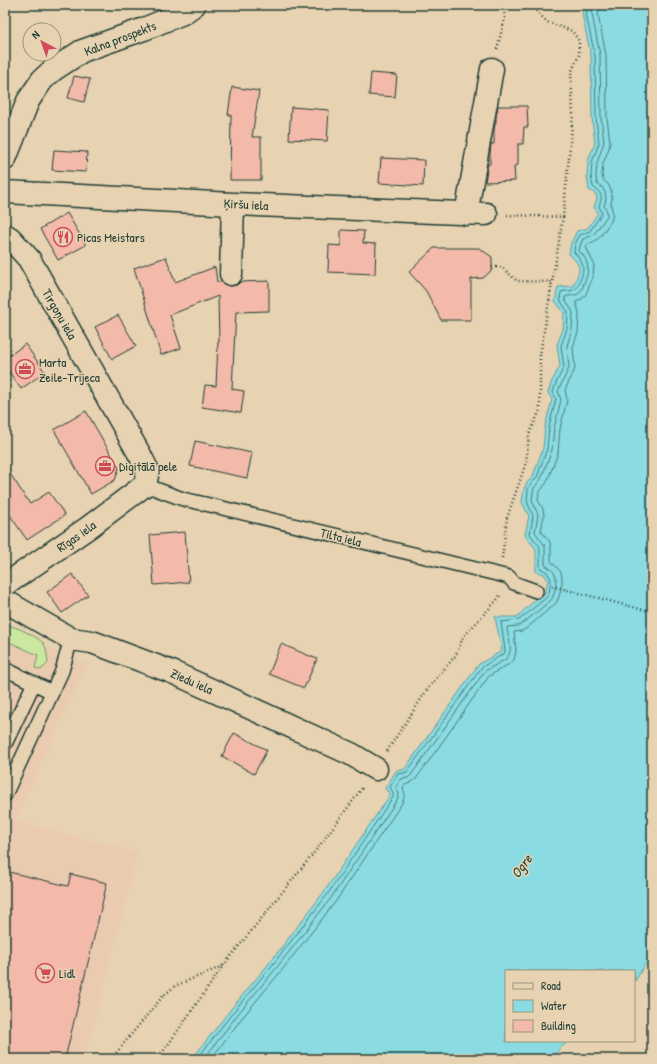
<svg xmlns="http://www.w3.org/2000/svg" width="657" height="1064" viewBox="0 0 657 1064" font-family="'Patrick Hand',sans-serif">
  <rect width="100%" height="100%" fill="#e7d2b1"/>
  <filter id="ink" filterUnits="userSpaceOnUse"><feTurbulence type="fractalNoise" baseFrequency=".025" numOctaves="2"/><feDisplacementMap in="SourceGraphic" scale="8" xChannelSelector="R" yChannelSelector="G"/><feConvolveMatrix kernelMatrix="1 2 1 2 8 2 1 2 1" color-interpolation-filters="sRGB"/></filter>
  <g filter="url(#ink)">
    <path fill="#ebcbaf" d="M5,630L86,664L15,821L138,852L85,1059H5Z"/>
    <path fill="#cae89f" stroke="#74926a" d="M5,625C14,625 39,637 44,644C47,649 47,657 48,663L43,668L40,670L35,668L38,655L5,640Z"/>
    <path fill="#8adbe2" stroke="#5f9c9c" d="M585,5H652V963L645,965L635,981L634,971H506V1041H569C562,1046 556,1050 555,1059H192L231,1009L271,961L324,892L390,795L385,788L397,770H404L479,664L502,651L495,617H517L534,601L545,593L548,580L544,574L536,572V549L525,535L529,516L522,502L524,489L527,483L533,476L543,448L545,427L552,399L548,393L552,381L560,366L557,345L563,329L564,313L555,301L558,287L573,286C580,270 583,267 569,254L571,243L577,231L588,228L598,213L594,207L597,199L596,194L589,190L587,176L588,161L595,143L592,119L591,56L582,14Z"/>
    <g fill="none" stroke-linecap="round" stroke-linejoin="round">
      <path stroke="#4a7c7a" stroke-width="1" d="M197,1059L234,1011L274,963L327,895L393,797V793L390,787L398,774L404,773L407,772L482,667L505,653V650L501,622L519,620L547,597L549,594L551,579L547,572L540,568V547L530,534L533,516L527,501L528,490L530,485L537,477L547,449L549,427L556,399L553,392L556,383L564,367L561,346L567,329L568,312L560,300L561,292C565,290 569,292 573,290C577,289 578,286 579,283C585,269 585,264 574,252L575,244L580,235L590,231L602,213L599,206C603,196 602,193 593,187L591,176L592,162L599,143L596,119L595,56L586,14L589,5
        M204,1059L238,1014L278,966L331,898L397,800L399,794L396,787L401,779L408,778L411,775L485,671L506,659C515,650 507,637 507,627L518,626L522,624L550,601C554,597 554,593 555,588C558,576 555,571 545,565V546L535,532L538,515L532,500L533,492L534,488L541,479L552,450L554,428L561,400L558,391L569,368L567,346L572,329L573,312L565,300V297C569,295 574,296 578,294C581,292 583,287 584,283C590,271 589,260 579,251L580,246L583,239L591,236L594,234L607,216V211L604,206L606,199L605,192L602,187L597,184L596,176L597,163L604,142L601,118L600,55L592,14L594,5
        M211,1059L242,1018L282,970L336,901L402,803L405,795L403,787L405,785L410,783L416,779L489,676L509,664L514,660L516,651L514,632L522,631L527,628L556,603L559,597L562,583V578L561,572L551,561V549L550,542L541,531L544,515L543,509L538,500L539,493L547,482L558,453L560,429L567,400L565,390L575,369L573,347L578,332L579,314L578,309L576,302L583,298L586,294L593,277L594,264L586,247L588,244L595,241L600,237L611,221L613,214L611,205L612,198L611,190L608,184L603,180L602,175L603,164L609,148L610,142L607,118L606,55L598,15L600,5"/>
    </g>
    <path fill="#f3baaa" stroke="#1f3d34" d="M371,73L397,75L395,97L369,95Z
      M74,76L90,79L84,102L68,98Z
      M232,87L259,91L252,137H261V180H230L231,115H228Z
      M498,106H527L528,127H524L523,144H518V165L514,166L515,181L485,182L488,164H490V154L491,144H494V131L495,124H496V117Z
      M291,107L329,110L327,141L289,139Z
      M54,150L87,152L86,172L52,170Z
      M381,158L424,160L423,186L379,183Z
      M67,213L86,245L58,260L40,229Z
      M341,230L364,231L363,243L376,244L375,274L328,272L329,245L341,246Z
      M434,248H479L492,257V270L483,278L471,279V320H441L426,291L409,272Z
      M166,257L175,282L215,267L217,282H222L225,285L230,286L237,285L240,282L269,281V311L236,312L232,389L244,391L241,413L202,407L205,385L216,386L218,342H219L218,296L170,315L181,348L161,355L134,268Z
      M118,315L136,346L112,359L95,327Z
      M25,344L45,372L21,389L5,366V359Z
      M86,411L119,468L115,480L91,494L54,430Z
      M195,441L252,453L247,478L190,466Z
      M5,466L30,504L49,492L65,515L27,540L5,508Z
      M185,532L189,582L154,585L150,535Z
      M72,574L88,595L62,613L47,592Z
      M281,644L317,659L304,688L269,674Z
      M234,733L267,750L254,774L222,756Z
      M5,871L68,886L71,874L107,883L65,1059H5Z"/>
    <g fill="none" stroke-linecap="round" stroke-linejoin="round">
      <defs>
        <path id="service" d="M145,485L183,499L214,506L509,577L514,583L536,591
          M5,669L52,692
          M5,744L34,683
          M5,795L62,671L71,639"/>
        <path id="minor" d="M5,192L233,204L486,214
          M466,214L492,69
          M5,235L11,239L29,259L140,455L148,471L145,485L89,527L5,585
          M231,274L233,204
          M5,601L71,639L92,642L172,672L351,754L376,769"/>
        <path id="secondary" d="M5,159L28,101L42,80L53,70L82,51L144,29L183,13L194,5"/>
      </defs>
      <use href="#service" stroke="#1f3d34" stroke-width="16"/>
      <use href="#minor" stroke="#1f3d34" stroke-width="25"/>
      <use href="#secondary" stroke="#1f3d34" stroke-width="25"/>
      <path stroke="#1f3d34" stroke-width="2.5" stroke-dasharray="1 3" stroke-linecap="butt" d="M531,5L547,22L572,31L579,41V55L571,73L573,115L563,217
        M497,49L505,18L503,5
        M492,267H502L517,281L552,282
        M502,558L507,518L526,463L529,435L540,410V355L563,217L507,215
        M552,586L652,612
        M387,751L429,687L456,655L463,637L497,600L501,594
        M111,1059L163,996L175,986L223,966
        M155,1059L165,1049L223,966L317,849L363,787"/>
      <use href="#service" stroke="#e7d2b1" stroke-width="13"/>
      <use href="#minor" stroke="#e7d2b1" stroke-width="22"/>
      <use href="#secondary" stroke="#e7d2b1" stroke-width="22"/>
    </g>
  </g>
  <defs>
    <symbol id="restaurant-ring" viewBox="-11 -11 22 22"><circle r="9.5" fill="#e7d2b1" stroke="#d1495b" stroke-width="1.5"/><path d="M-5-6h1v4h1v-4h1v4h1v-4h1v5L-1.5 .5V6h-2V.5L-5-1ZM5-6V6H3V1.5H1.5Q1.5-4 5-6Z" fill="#d1495b"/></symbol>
    <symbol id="office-ring" viewBox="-11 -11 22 22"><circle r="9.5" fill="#e7d2b1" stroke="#d1495b" stroke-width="1.5"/><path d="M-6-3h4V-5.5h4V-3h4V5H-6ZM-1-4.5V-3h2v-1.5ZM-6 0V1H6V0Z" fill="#d1495b"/></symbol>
    <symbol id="supermarket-ring" viewBox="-11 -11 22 22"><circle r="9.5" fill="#e7d2b1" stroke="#d1495b" stroke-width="1.5"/><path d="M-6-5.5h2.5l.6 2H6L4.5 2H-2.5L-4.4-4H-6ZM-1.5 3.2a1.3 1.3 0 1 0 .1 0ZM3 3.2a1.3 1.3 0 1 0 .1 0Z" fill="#d1495b"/></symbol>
  </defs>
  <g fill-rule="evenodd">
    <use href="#restaurant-ring" x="52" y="226" width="22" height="22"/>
    <use href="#office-ring" x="14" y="358" width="22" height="22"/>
    <use href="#office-ring" x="94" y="455" width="22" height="22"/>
    <use href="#supermarket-ring" x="34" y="962" width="22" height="22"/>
  </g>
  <g text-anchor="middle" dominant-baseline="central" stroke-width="3" stroke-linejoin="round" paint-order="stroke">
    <g font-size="13" fill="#1f3d34" stroke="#e7d2b1">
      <text transform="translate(120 38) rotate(-21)">Kalna prospekts</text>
      <text transform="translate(246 204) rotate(3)">Ķiršu iela</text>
      <text transform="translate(60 314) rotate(60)">Tirgoņu iela</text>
      <text transform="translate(76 536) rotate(-35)">Rīgas iela</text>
      <text transform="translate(341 537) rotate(14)">Tilta iela</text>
      <text transform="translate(192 681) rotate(24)">Ziedu iela</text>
    </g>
    <g font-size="13" fill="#1f3d34" stroke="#e7d2b1" text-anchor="start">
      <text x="77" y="237">Picas Meistars</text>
      <text x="39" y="362">Marta<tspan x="39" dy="15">Zeile-Trijeca</tspan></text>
      <text x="119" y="466">Digitālā pele</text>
      <text x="59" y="973">Lidl</text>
    </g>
    <g font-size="14" font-style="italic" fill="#24453d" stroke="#e7d2b1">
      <text transform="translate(521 866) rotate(-53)">Ogre</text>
    </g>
  </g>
  <rect width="657" height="1064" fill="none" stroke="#e7d2b1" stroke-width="20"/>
  <rect x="10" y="10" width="637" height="1044" fill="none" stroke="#1f3d34" stroke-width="1.5" filter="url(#ink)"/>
  <rect x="505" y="970" width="130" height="72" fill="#e7d2b1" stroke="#97967f"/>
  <rect x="513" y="983" width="20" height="6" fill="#e7d2b1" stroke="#97967f"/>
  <text x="541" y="990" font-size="12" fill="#1f3d34">Road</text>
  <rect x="513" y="1000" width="20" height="12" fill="#8adbe2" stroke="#97967f"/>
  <text x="541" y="1010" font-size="12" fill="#1f3d34">Water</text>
  <rect x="513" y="1020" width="20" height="12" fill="#f3baaa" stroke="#97967f"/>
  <text x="541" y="1030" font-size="12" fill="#1f3d34">Building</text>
  <g transform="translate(42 42) rotate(319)"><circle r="19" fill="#e7d2b1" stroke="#97967f"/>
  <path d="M0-3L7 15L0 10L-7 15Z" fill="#d1495b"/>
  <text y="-6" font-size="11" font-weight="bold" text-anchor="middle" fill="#1f3d34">N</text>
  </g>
</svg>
